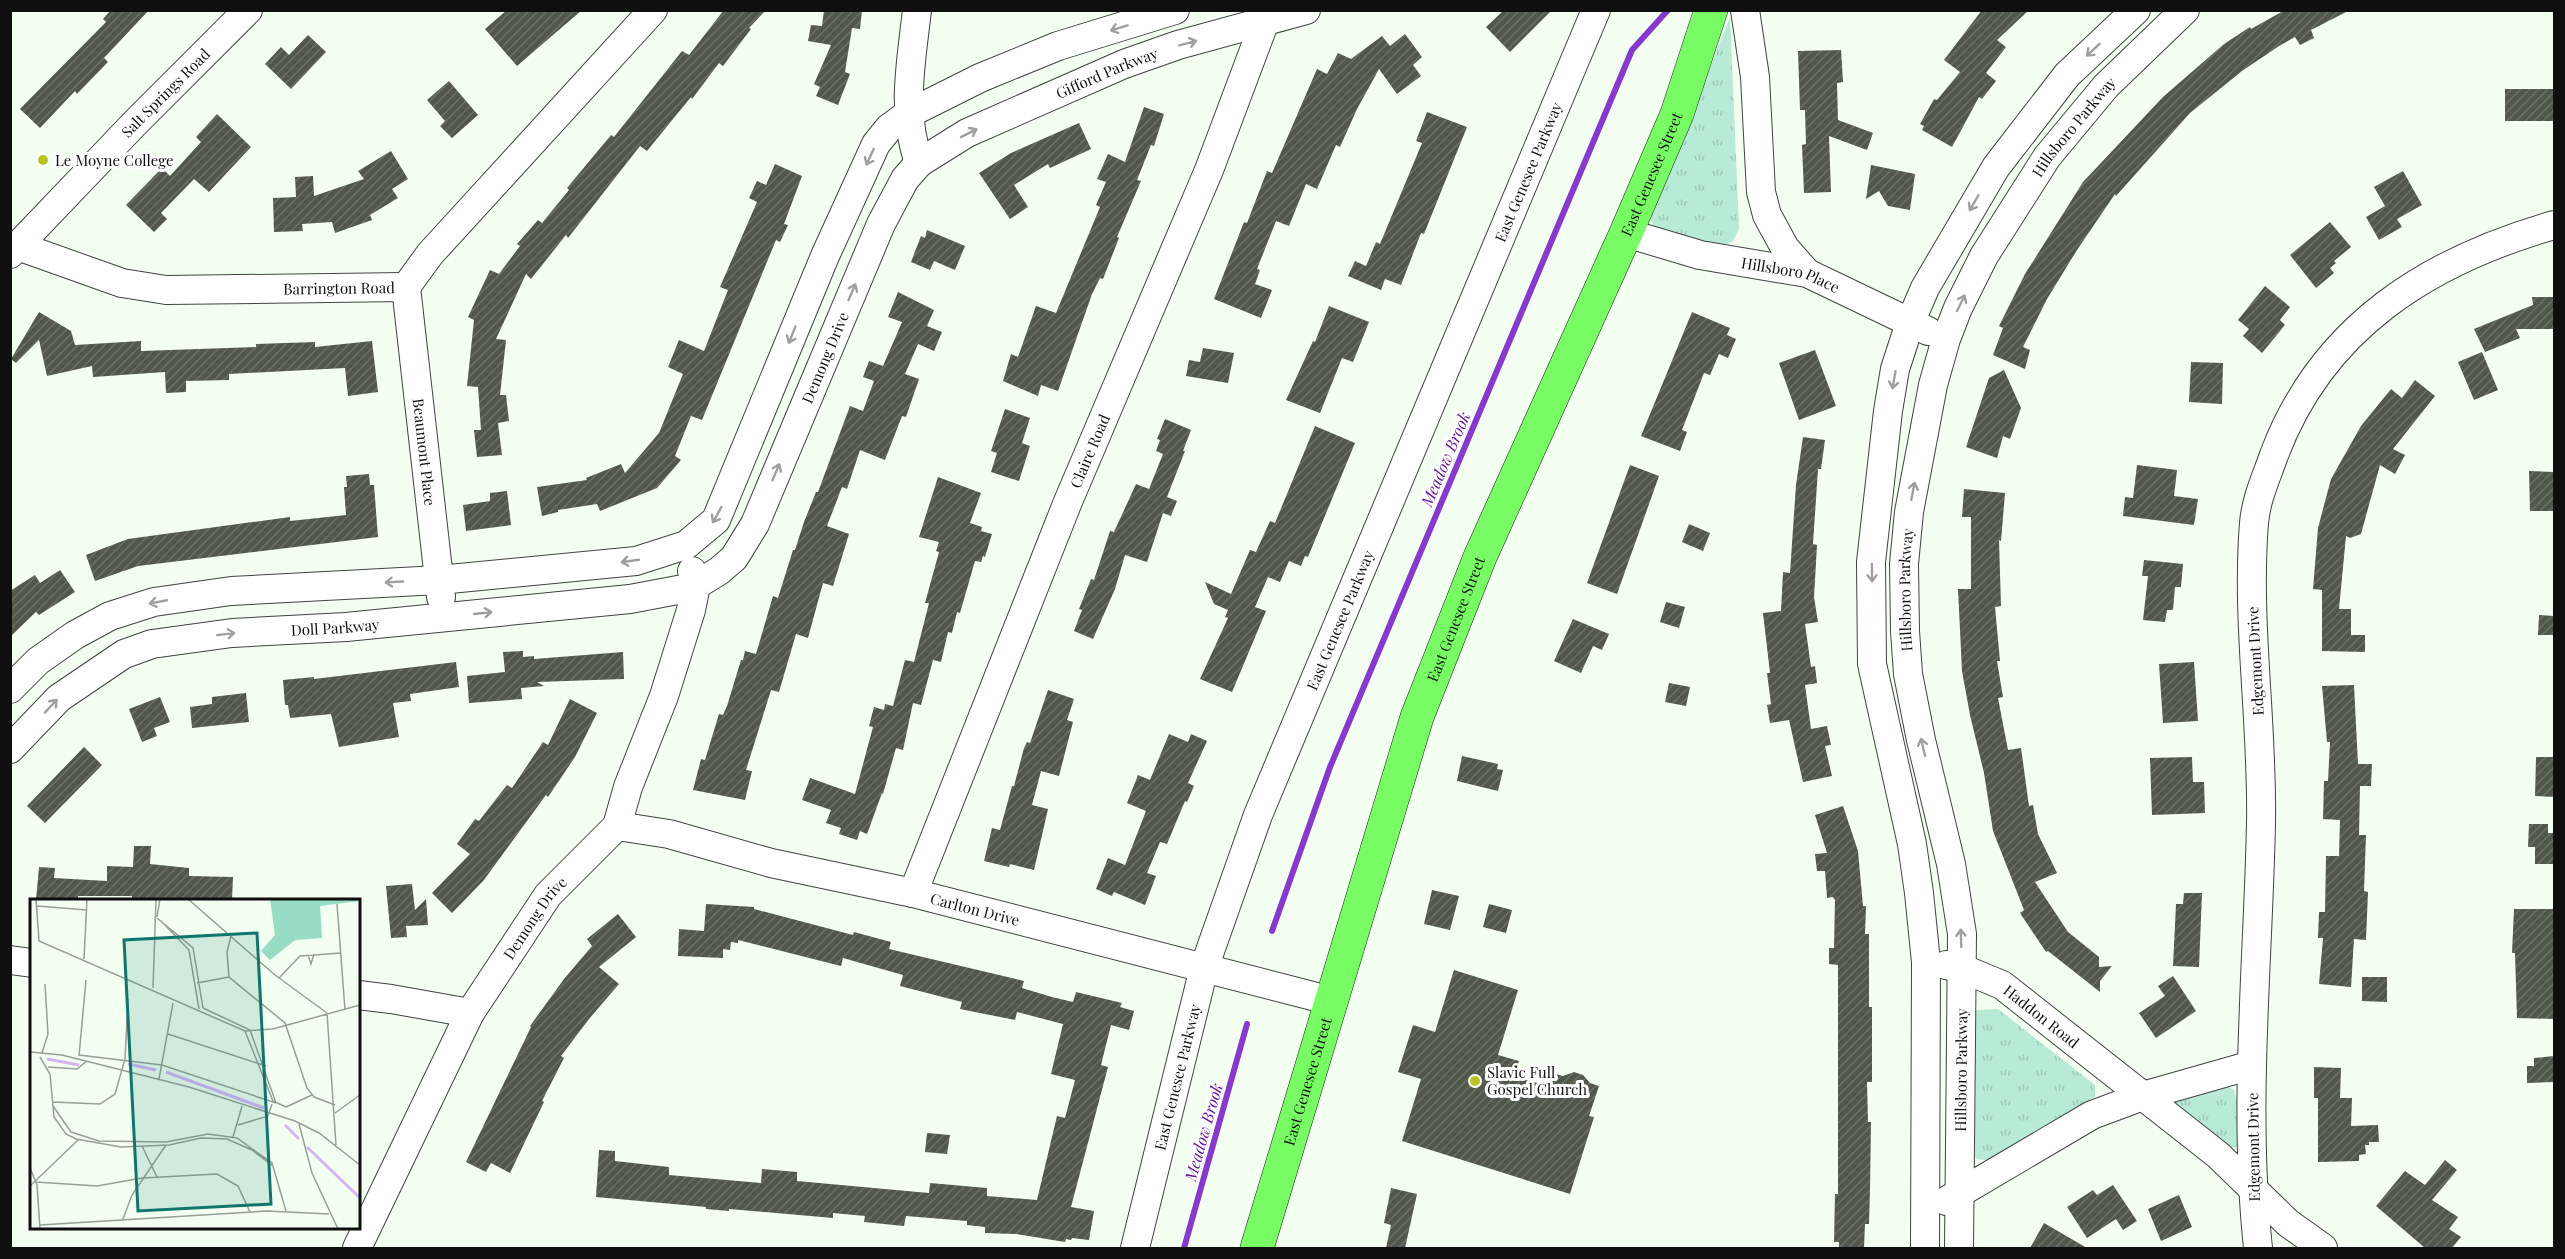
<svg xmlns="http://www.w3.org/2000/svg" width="2565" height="1259" viewBox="0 0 2565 1259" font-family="'Playfair Display',serif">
  <defs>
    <pattern id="grass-tufts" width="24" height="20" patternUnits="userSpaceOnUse" patternTransform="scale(1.5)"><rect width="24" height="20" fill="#b8ebd7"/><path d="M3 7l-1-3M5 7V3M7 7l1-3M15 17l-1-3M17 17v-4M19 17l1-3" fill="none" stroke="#9dc8b7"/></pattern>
    <pattern id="building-hatch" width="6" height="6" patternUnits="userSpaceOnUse" patternTransform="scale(1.5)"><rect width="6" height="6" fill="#51584b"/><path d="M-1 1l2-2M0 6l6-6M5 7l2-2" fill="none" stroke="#6a7066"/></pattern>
  </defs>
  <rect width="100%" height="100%" fill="#f2fff1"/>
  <path fill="url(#grass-tufts)" d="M1730,17L1739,229L1733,241L1719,248L1654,232L1651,217Z
    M1998,1009L2095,1085V1097L1991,1161L1977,1159L1966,1145L1968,1016L1977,1010Z
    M2227,1086L2234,1090L2238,1104L2240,1143L2236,1147L2229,1148L2167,1105L2200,1092Z"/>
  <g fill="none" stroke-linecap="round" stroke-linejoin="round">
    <path stroke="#8738d2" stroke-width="6" d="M1272,931L1330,767L1632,50L1668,10
      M1184,1248L1247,1024"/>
  </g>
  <path fill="url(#building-hatch)" d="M111,10H149L104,58L108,62L77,94L75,91L40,128L20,109L106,22L103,19Z
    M507,10H582L517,66L485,29Z
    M724,10H766L749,28L751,29L723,66L719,63L692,99L691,97L647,151L640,146L568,238L566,235L531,279L526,274L496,339L506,340L500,395H506L509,421L498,423L502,455L477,457L474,430H481L478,387L467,386L474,320L468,317L490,270L499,274L520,246L517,244L538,220L542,223L569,190L567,188L611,135L614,137L682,51L689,55Z
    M824,10H862L860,29L852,28L845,72L850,74L838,105L816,96L820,87L814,84L831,45L808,41L811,25L822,26Z
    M1504,10H1552L1510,52L1486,27Z
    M1982,10H2029L1997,40L2006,47L1986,73L1996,81L1982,99L1979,97L1952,147L1922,130L1924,126L1920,124L1934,99L1937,100L1960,72L1944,60Z
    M2285,10H2350L2311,30L2314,38L2300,45L2295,37L2279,46L2242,71L2190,113L2116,196L2115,194L2077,250L2047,299L2023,347L2030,350L2025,369L1993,355L2003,328L1999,326L2025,274L2083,182L2163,97L2224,44L2250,27L2251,29Z
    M1405,34L1422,57L1413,65L1421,76L1397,94L1379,69L1357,109L1340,147L1336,145L1317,189L1306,184L1289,226L1276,221L1257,269L1260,270L1255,284L1272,290L1261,318L1214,299L1244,222L1247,223L1267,171L1272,173L1317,69L1327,74L1338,53L1351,59L1382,36L1390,46Z
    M308,35L326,52L291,89L265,64L281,47L289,55Z
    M1841,50L1843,82L1837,83L1838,120L1873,133L1867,150L1829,136L1831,192L1804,193L1802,145L1806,144L1805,110H1800L1798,51Z
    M449,81L478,115L452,138L440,126L445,121L427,100Z
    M2505,89H2554V121H2505Z
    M1144,107L1164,114L1154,146L1151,145L1137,180L1141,181L1117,237L1119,238L1103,279L1100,278L1092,294L1058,391L1041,385L1038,396L1003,381L1011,354L1018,357L1036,306L1056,313L1100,207L1096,205L1106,182L1097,179L1108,154L1125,162Z
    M1427,112L1467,127L1424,234L1421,233L1401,285L1385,279L1381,290L1348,276L1355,261L1366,266L1376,242L1380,244L1422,143L1416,141Z
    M217,114L251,147L209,192L194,179L161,213L167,219L154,232L126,205L162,168L170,176L201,142L196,137Z
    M1079,123L1091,149L1050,168L1048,164L1014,185L1028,207L1010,219L979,173L1011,153Z
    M391,151L408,179L392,189L398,198L370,215L372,220L335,233L332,222L302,224L303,231L274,232L273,198L296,197L295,177L313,176L314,196L364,179L358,171Z
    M775,164L802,176L784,224L788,225L780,242L776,240L702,420L691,416L675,456L681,460L657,488L600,511L597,504L558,510V512L542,516L537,487L587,480L586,478L621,464L625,473L659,433L683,374L668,367L679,340L704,351L728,290L720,287L757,202L749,198L757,181L766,185Z
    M1871,165L1915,174L1910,210L1888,206L1879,191L1866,199Z
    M2403,171L2422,205L2397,219L2402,227L2379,240L2366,217L2385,206L2374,187Z
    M2330,222L2351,247L2334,261L2336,263L2330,268L2334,273L2316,288L2290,255Z
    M927,230L965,246L955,270L934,261L930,270L911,262L921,236L925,238Z
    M2265,286L2290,307L2280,320L2285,325L2262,353L2243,336L2249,329L2238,320Z
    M898,292L934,310L927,326L942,332L934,351L918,344L905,374L919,379L906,417L902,416L885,460L860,450L847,489L842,487L827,526L849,534L833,586L823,583L808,638L796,634L779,692L771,690L746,770L752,771L745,800L693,790L701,759L705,760L719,714L723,715L727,706L741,660H743L745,651L756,654L773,596L778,598L793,550H795L804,522L816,492H818L850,406L863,411L874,381L863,377L869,361L883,366L902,322L888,317Z
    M2532,297H2554V329H2516L2520,338L2485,352L2474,329L2533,305Z
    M1329,306L1369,322L1353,362L1342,358L1320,413L1286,400L1313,341L1315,342Z
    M39,312L71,331L75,345L141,341V351L256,347V344L315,342V347L372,341L378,392L348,396L345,368L229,374V380L186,381V392L166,393L165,372L93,377L92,366L47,376L39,340L16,363L11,359Z
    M1692,312L1730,328L1727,335L1736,339L1728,358L1719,354L1710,375L1704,373L1682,430L1687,432L1680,451L1641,436Z
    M1203,348L1234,353L1228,383L1186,376L1189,360L1200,362Z
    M1815,350L1836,406L1799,420L1779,363Z
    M2482,352L2498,390L2474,400L2458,362Z
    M2191,362L2223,363L2222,404L2189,402Z
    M2004,370L2021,408L2010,439L2003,436L1997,458L1966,447L1989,378Z
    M2415,380L2435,396L2393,449L2405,455L2395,474L2380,465L2361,534L2350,538L2346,536L2339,609H2351V635H2365V652L2322,651V590L2313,589L2318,528L2331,479L2361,426L2391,389L2402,398Z
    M1005,409L1030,418L1022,443L1030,446L1019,481L991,472L997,453L991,451Z
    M1165,419L1191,430L1183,451H1185L1167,497L1177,501L1171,516L1163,513L1147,562L1125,555L1115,589L1093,639L1074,631L1082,610L1079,609L1091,579L1094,580L1110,531L1114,532L1136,484L1149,489L1163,454L1156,451L1160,440L1157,439Z
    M1315,426L1355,443L1308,557L1305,556L1301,566L1289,561L1280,582L1268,577L1255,607L1266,611L1232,692L1200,679L1228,618L1225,617L1228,610L1214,604L1205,582L1231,594L1250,550L1256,552L1270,521L1275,523Z
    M1803,437L1825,440L1821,469H1818L1813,544L1817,545L1814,597L1818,622L1805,624L1811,667L1815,666L1817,683L1805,685L1811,729L1827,726L1831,745L1825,746L1832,776L1803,782L1789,720L1770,723L1767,705L1771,704L1767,673H1770L1763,613L1781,611L1783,572L1790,573L1796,485Z
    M1630,465L1659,476L1617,594L1587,583Z
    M2137,465L2177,470L2174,496L2198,499L2194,525L2123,516L2125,497L2133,498Z
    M2529,471L2554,472V511H2530Z
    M369,474L370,485H374L378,537L138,566L95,581L86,555L128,539L290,517V521L346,515L344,487H347L346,476Z
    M938,477L981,493L970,523L982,527L981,531L992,534L985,557L983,556L981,562L975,561L960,613L957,612L952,633L948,632L941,662L933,660L921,705L913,703L903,750L896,748L883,794L882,793L867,834L860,831L857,840L839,834L841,828L826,823L831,810L802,800L810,778L855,794L873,727L869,726L874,707L884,710L885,704L893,706L905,660L914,662L929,603H925L939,552L936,551L939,542L919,537Z
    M1964,489L2005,493L2001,541L1999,540L2001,606L1995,607L2000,661H1997L2003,697L1998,698L2008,750L2021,748L2029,806L2033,805L2038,834L2057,873L2035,882L2068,932L2099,957V967L2112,966L2100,981V992L2048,951L2046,952L2020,913L2024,910L1993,831L1984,773L1970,715L1962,671L1958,589H1971V517H1962Z
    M507,491L511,525L466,531L463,505L490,501V493Z
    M1689,524L1710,533L1703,551L1682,542Z
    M2144,560L2183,564L2181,587H2175L2173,610H2167L2165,622L2143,620L2148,576H2142Z
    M60,570L75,592L39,615L36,612L10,637V591L35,575L40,583Z
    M1666,602L1685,607L1679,628L1660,622Z
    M2539,615L2554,616V635H2538Z
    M1573,619L1609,634L1602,650L1593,646L1581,673L1554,661Z
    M523,651V657L534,656V659L623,652L624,679L537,682L544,686L521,688L522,699L469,703L467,676L505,672L503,652Z
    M456,662L459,687L410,694L411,701L393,703L399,737L339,747L331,714L290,718L288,705H285L283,680L314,677V679Z
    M2194,662L2198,721L2163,723L2159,664Z
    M1669,683L1690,687L1686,706L1665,702Z
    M2354,685L2358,764H2372L2371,786H2360L2359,835H2366L2364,891L2368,892L2366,940L2354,939L2351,987L2319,984L2323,938H2318L2319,912H2325L2326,856H2339L2340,820L2323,819L2324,781H2328L2330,742H2327L2322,686Z
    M1048,690L1074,699L1067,720L1073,722L1059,776L1041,771L1032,805L1048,809L1034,870L1010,864L1009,867L984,861L992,828L1000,830L1012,786H1014L1024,748L1027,742L1030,743Z
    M246,693L249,722L192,728L190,707L212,704V697Z
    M160,697L170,722L154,728L157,736L142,742L129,709Z
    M570,699L597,713L575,757L548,797L546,795L484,880L452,913L432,893L470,854L457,844L475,819L479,821L507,785L512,788L543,742L548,745Z
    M1169,734L1188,742L1191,734L1207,741L1188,783L1194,786L1187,802L1185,801L1167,844L1160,842L1147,873L1156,876L1145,905L1114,892L1112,896L1096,889L1108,858L1125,865L1146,811L1127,803L1138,775L1150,780Z
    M84,747L102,765L45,823L27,806Z
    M1462,756L1498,764L1497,769L1503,770L1498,791L1457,781Z
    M2192,757L2193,782H2204L2205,813L2152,815L2150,758Z
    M2536,757H2554V797L2535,796Z
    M1843,806L1858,851L1863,906H1866L1865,934H1869V1007H1872V1082H1867L1868,1122H1871L1870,1190L1869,1224H1865L1864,1248H1839V1242H1834L1835,1194H1838V965L1829,964V948H1834L1835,900L1833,897L1827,898L1825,871H1817L1815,854L1827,853L1815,815Z
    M2529,824H2548V833H2554V864H2535V847H2528Z
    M134,846H151L150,864L189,868V876L233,877L232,900H132V896H78V900H36L39,867L55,868L54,878L107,881V866L133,867Z
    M412,884L415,910L426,899L428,925L406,926L407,937L391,938L386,886Z
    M1432,890L1459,896L1450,930L1424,924Z
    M2184,893H2202L2199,967L2173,966L2176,904H2183Z
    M706,904L754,907V909L853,935L854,932L891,942L889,949L1024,981L1022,988L1052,997L1073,1002L1076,992L1122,1003L1120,1007L1134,1011L1129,1030L1111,1025L1101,1065L1108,1067L1071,1207L1094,1211L1089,1240L1072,1238L1071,1240L1066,1239L1065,1242L1016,1234L985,1233V1227L967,1225V1221L906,1216L904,1226L864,1222L865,1216L833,1213V1218L729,1209V1211L706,1209V1207L596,1197L599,1150L615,1151V1161L669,1167V1175L761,1183L762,1169L797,1172V1181L929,1193L930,1183L987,1188V1196L1037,1200L1057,1116L1065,1118L1075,1080L1051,1074L1063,1024L1017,1012L1015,1020L960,1009L962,1002L900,986L903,975L843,958L841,966L738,940V943L731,942L730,950L723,949V958L678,956L679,929L704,931Z
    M1489,904L1512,910L1506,933L1483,927Z
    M2514,909H2554V1019L2517,1018L2515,953H2512Z
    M618,914L636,937L599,967L619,984L589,1019L561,1056L564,1058L542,1101L544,1102L510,1173L491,1163L486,1172L466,1162L531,1027L530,1026L564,979L592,946L587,939Z
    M1454,970L1518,990L1498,1055L1519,1061L1514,1076L1548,1086L1552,1073L1563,1076L1574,1072L1583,1075L1590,1083L1599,1086L1589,1116L1594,1117L1570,1194L1402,1141L1421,1079L1398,1072L1413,1025L1435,1032Z
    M2173,976L2196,1011L2156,1038L2139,1013L2165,996L2158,986Z
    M2362,977H2387V1002L2362,1001Z
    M2554,1056V1082L2527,1083V1066H2534V1058Z
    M2314,1067L2341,1068L2340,1098H2352L2351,1126L2378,1125L2379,1142H2369V1145H2365L2366,1154L2359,1155V1161L2318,1162V1098H2314Z
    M927,1133L950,1135L947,1154L925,1152Z
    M2445,1160L2457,1170L2432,1200L2458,1217L2449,1229L2461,1237L2452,1248H2425L2376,1206L2405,1171L2425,1185Z
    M2113,1185L2137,1221L2123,1230L2116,1219L2087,1238L2067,1207L2093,1190L2097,1195Z
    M1391,1188L1417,1194L1405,1248H1386L1391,1225L1384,1223Z
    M2179,1195L2192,1227L2161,1241L2148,1209Z
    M2044,1223L2087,1248H2030Z"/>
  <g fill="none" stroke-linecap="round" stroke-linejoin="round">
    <defs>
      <g id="minor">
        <path d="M917,10C911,64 901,111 919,163"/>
        <path d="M1745,10L1755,77L1761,192L1767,215L1785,248L1807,273"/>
        <path id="s1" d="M1626,233L1700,255L1807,273L1928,331"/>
        <path id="s2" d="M18,246L122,283L166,290L406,287"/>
        <path id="s3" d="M10,254L135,123L248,10"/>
        <path d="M406,287L430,254L653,10"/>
        <path id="s4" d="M406,287L441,597"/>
        <path d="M10,689L38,661L75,635L110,616L154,602L231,591L439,580L636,561L686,545L716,520L825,256L876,144L889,128L908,114L980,78L1058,46L1175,10"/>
        <path id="s5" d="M10,749L59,698L124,654L152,644L232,633L346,627L630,599L683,589L696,585L719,571L734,558L755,524L881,224L905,179L919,163L967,133L1124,64L1178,45L1306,10"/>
        <path id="s6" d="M617,826L669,834L771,863L913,893L1332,1001"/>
        <path id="s7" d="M913,893L1067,504L1209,170L1265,21L1263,10"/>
        <path d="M10,960L32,963"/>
        <path id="s8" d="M1946,965L1961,968L2002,985L2218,1155L2288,1223L2323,1248"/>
        <path d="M358,995L391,999L470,1013"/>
        <path d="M1946,1201L2092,1115L2143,1096L2252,1065"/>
        <path id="s9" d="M357,1248L470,1013L548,895L617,826L628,787L664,696L691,610L696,585L692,571"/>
        <path id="s10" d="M1135,1248L1204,968L1258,815L1596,10"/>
        <path d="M1925,1248L1926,962L1919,893L1912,844L1872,664L1871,562L1888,411L1895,369L1910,323L1925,288L1996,167L2067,75L2136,10"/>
        <path id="s11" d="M1959,1248L1962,934L1951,864L1921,740L1908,674L1905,631L1904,564L1909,512L1933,385L1946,339L1958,308L1984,256L2047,157L2106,86L2185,10"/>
        <path d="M2258,1248C2243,1108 2258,965 2261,824C2263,723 2246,623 2254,523C2256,499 2266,478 2274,455C2322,327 2428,261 2554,225"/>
      </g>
      <g id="major">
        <path id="s12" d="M1257,1248L1417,717L1480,557L1626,233L1677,114L1711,10"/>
      </g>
    </defs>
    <use href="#minor" stroke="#424242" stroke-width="30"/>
    <use href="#major" stroke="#202020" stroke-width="34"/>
    <use href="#minor" stroke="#fff" stroke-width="28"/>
    <use href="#major" stroke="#77fd63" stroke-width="33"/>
  </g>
  <defs><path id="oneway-shaft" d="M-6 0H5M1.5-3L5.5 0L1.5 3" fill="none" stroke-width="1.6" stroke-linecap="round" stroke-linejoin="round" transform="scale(1.5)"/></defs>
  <g stroke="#9f9f9f">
    <use href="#oneway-shaft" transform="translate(1119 28) rotate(163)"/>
    <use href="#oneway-shaft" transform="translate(1188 43) rotate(-15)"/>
    <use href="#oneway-shaft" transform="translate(2093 50) rotate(137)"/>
    <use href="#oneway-shaft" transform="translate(969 133) rotate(-27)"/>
    <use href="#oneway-shaft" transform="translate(870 157) rotate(115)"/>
    <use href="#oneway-shaft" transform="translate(1974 203) rotate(120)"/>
    <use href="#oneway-shaft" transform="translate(852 292) rotate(-67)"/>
    <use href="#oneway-shaft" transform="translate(1961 303) rotate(-64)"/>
    <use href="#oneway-shaft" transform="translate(792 335) rotate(112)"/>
    <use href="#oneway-shaft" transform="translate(1894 380) rotate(100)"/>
    <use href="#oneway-shaft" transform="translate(776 472) rotate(-67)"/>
    <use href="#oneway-shaft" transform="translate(1913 491) rotate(-79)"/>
    <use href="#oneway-shaft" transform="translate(717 515) rotate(119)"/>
    <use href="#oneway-shaft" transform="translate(630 561) rotate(172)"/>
    <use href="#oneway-shaft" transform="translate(1872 573) rotate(89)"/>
    <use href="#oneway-shaft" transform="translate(394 582) rotate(177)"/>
    <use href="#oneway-shaft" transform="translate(158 602) rotate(169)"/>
    <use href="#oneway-shaft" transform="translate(483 613) rotate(-6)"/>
    <use href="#oneway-shaft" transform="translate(226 634) rotate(-7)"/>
    <use href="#oneway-shaft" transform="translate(51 706) rotate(-47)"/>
    <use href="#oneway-shaft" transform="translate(1923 747) rotate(-103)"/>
    <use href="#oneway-shaft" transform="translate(1961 938) rotate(-92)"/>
  </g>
  <g fill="#bac421" stroke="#fff" stroke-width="2">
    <circle cx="43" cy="160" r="6"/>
    <circle cx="1475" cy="1081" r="6"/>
  </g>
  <g text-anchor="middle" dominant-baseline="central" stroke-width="6" stroke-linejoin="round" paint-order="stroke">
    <g font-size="15" fill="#0f0f0f" stroke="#fff">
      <text stroke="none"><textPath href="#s5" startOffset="1420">Gifford Parkway</textPath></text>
      <text stroke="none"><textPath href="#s3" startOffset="224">Salt Springs Road</textPath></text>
      <text stroke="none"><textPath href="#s11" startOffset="1168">Hillsboro Parkway</textPath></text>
      <text stroke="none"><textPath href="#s10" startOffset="1148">East Genesee Parkway</textPath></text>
      <text stroke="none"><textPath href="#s12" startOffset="1146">East Genesee Street</textPath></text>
      <text stroke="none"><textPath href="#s1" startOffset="170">Hillsboro Place</textPath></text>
      <text stroke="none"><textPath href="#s2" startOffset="328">Barrington Road</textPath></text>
      <text stroke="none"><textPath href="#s5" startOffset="994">Demong Drive</textPath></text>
      <text stroke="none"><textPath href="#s7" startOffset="476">Claire Road</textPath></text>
      <text stroke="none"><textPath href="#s4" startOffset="166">Beaumont Place</textPath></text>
      <text stroke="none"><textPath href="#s11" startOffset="664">Hillsboro Parkway</textPath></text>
      <text stroke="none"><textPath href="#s12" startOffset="660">East Genesee Street</textPath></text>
      <text stroke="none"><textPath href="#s10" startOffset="662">East Genesee Parkway</textPath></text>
      <text stroke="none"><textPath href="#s5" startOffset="363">Doll Parkway</textPath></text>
      <text transform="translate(2255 661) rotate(-93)">Edgemont Drive</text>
      <text stroke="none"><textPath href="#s6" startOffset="368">Carlton Drive</textPath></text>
      <text stroke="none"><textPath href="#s9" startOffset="376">Demong Drive</textPath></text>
      <text stroke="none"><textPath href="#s8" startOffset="110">Haddon Road</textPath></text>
      <text stroke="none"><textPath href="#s11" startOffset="178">Hillsboro Parkway</textPath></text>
      <text stroke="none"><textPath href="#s10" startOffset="176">East Genesee Parkway</textPath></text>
      <text stroke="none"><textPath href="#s12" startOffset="174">East Genesee Street</textPath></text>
      <text transform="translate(2253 1147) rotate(-91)">Edgemont Drive</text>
    </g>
    <g font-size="15" fill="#0f0f0f" stroke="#fff" text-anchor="start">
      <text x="55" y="160">Le Moyne College</text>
      <text x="1487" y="1072">Slavic Full<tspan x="1487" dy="17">Gospel Church</tspan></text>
    </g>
    <g font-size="16" font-style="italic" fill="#6413a6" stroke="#fff">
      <text transform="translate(1445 459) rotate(-67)">Meadow Brook</text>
      <text transform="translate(1203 1132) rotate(-74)">Meadow Brook</text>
    </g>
  </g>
  <g transform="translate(30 899)">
    <rect width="330" height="330" fill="#f2fff1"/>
    <path d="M240,0H330V2L290,7L292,39L265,41L240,61L231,52L245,36Z" fill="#97ddc5"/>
    <path fill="none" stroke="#d5b4f8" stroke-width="3" d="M17,160L49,166M98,165L126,171M136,173L234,209M255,226L269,240M277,248L330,299"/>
    <path fill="none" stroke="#979f97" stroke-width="1.5" d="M6,0L9,42L215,132L243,130L330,106M158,0L245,76L297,114M307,5L315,111M7,7L57,11M127,18L130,0M127,19L163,49L173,109M131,22L159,51L169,110M201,37L197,53L199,78L255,124L277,189L284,198L305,206M278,56L281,65L284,55M54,60L57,0M249,79L270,57L311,54M167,84L199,78M123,89L126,0M173,109L220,131L246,204M297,114L306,246M215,132L243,202L256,208M138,135L236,167M0,153L32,156L159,188L265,222L289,234L330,266M12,154L18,135L15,85M49,156L132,166L246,204M49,157L56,81M10,158L20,175L24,218L36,235L46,240L91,248L139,246L171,239L197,240L222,251L243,267M18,168L47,170L57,162M129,180L143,104M23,203L70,205L85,195L95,160L98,100M23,207L41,233L69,242L136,243L178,235L207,239L242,264L256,312M256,208L282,196M305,214L330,196M269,225L282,274L308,330M208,226L238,217L242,205M203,238L212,207M112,247L127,278M0,269L7,286L10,330M6,283L67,287L112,279L187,275L208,287L220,313M0,287L48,241M93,320L102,296L136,246M10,326L237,312L299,315"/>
    <path fill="#0f766e" fill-opacity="0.15" stroke="#0f766e" stroke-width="3" d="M227,34L241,305L108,312L94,41Z"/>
    <rect width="330" height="330" fill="none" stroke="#0f0f0f" stroke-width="3"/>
  </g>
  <rect width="2565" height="1259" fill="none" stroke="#0f0f0f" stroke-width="24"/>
</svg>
